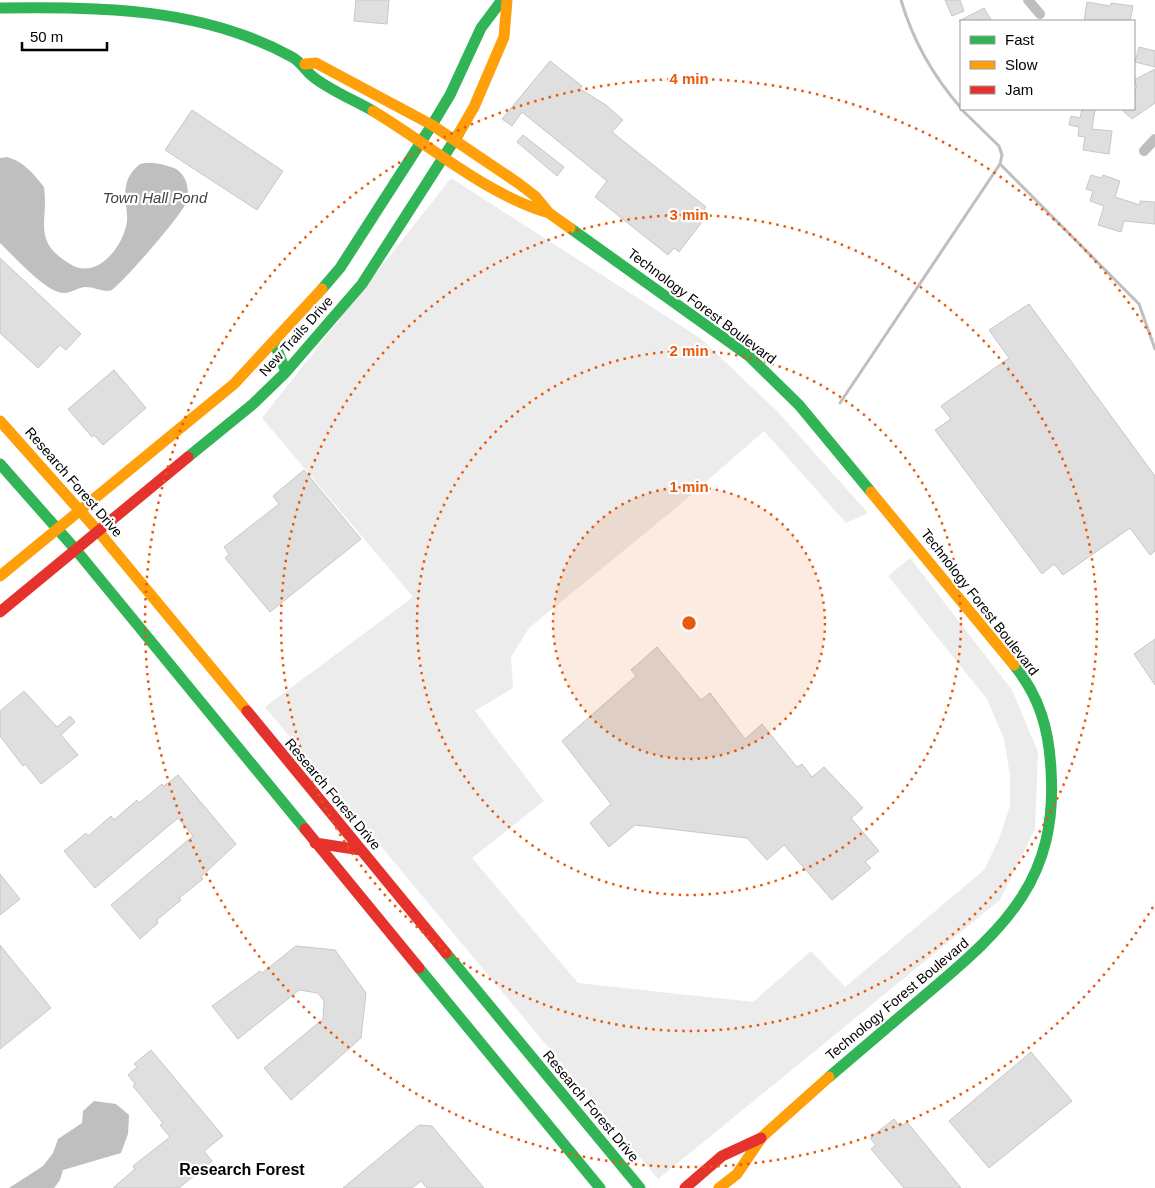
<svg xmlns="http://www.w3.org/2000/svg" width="1155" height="1188" viewBox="0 0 1155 1188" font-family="Helvetica,sans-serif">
  <rect width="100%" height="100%" fill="#fff"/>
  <path fill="#ececec" d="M451,178L700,338L777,411L868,513L846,523L764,431L676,508L529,628L511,657L513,688L475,711L544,801L472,858L578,983L753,1002L811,951L845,987L984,870L999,839L1010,806V775L1004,739L987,699L888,576L910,558L1012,690L1038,752L1035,829L1000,900L658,1179L265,707L413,597L262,418Z"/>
  <path fill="#bfbfbf" d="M7,157C23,161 34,174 44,187C49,223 31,240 70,264C97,281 124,246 127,221C128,209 123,198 126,187C127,177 133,170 140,164C152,161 162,164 174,168C186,173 190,189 187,201C182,215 125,280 112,290C104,293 95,287 86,287C78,287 72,293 64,293C46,293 13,255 0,243V158Z
    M94,1101L116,1104L129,1115L128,1134L121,1153L63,1170L60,1180L54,1188H9L43,1166L53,1153L58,1139L82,1123L83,1111Z"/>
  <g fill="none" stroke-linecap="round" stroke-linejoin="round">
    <path stroke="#bfbfbf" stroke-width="3" d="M901,0C913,41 933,76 961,108
      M1000,164L1139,304L1155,349
      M840,403L1000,164L1002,155L999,146L961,109"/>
  </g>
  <path fill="#dfdfdf" stroke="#c7c7c7" d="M356,0H389L387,24L354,21Z
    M945,0H960L964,11L952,16Z
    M1087,2L1110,6L1111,3L1133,6L1130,21H1084Z
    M984,8L992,21H959Z
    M1139,47L1155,51V67L1135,62Z
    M550,61L582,86L580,89L606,105L623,120L612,132L706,207L700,216L705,218L679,252L674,248L668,255L595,197L607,181L522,112L512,126L502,119Z
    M1155,69V103L1132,119L1121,109H1134V90L1137,87L1134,80Z
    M1082,109H1095L1092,129L1112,131L1109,154L1083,150L1085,137L1078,136L1079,127L1069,125L1071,116L1080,118Z
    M192,110L283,171L257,210L165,150Z
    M523,135L564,167L557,176L517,142Z
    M1091,175L1101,178L1103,175L1120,181L1115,197L1140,205V201L1155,202V224L1124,221L1121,232L1098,225L1104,206L1090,201L1093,191L1086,189Z
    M0,258L81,334L66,350L60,345L38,368L0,333Z
    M1029,304L1155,476V551L1150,555L1130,528L1063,575L1054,564L1042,574L935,430L951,419L941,406L1009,358L989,330Z
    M114,370L146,408L103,445L94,435L92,437L68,409Z
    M304,470L361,539L270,612L225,558L229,554L224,547L279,504L273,496Z
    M1155,639V685L1134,654Z
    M657,647L701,700L710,693L745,739L762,724L797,767L802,764L812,777L824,767L863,808L851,818L879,851L865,862L871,868L832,900L784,845L767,860L747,838L635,825L609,847L590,823L611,804L562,741L636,676L631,670Z
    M24,691L57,727L70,716L75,722L61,735L78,755L41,784L25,764L23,766L0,736V711Z
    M178,775L236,844L201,877L203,879L179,898L181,900L157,920L158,923L140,939L111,905L193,836L178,818L95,888L64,851L86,833L88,836L111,816L114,820L137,800L139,803L162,784L164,786Z
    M0,874L20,899L0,915Z
    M0,945L51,1008L0,1049Z
    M296,946L335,950L366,993L361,1038L291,1100L264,1068L323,1019L324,1001L318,993L299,990L238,1039L212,1006L260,971L262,973Z
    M151,1050L223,1136L204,1151L212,1161L179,1188H113L135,1169L133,1166L170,1137L160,1125L163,1123L133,1086L135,1084L128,1075L137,1067L134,1064Z
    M1031,1052L1072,1101L989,1168L949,1121Z
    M894,1119L900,1127L907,1122L961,1188H904L871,1149L876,1145L870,1138Z
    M419,1125L432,1126L484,1188H427L421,1181L412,1188H343Z"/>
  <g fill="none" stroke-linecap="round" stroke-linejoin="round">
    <path stroke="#bebebe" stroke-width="10" d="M1028,0L1040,14
      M1144,151L1155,139"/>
    <path stroke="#30b455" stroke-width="11" d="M0,8C101,7 201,7 292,57C301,62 304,69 311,75C325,88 356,101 373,111
      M570,228L749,356L799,405L871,492
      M322,289L340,268L432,125L450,95L481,28L502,0
      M274,342L286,372
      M188,457L253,404L286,372L362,284L459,133
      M0,464L76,550L305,829
      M446,953L640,1188
      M419,968L600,1188
      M829,1077C863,1048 896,1020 930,991C1007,926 1058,878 1051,770C1049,730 1040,697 1014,665"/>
    <path stroke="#ff9f0a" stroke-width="11" d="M305,64L316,63L432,125L518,183L535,196L549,213L570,228
      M373,111C430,145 485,194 549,213
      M459,133L474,107L504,37L507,0
      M0,421L98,531L247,711
      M871,492L1014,665
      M0,576L234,384L322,289
      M719,1188L737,1174L762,1137L829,1077"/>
    <path stroke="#e5322d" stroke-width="11" d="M0,612L188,457
      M247,711L446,953
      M305,829L419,968
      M315,843L361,850
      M685,1188L722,1156L761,1138"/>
  </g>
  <circle cx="689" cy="623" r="136" fill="#e8590c" fill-opacity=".12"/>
  <g fill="none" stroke="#e8590c" stroke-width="2.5" stroke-dasharray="2.5 5">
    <circle cx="689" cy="623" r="136"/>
    <circle cx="689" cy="623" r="272"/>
    <circle cx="689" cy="623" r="408"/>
    <path d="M1153 907A544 544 0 1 1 1153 339"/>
  </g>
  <g text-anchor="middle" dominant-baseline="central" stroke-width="4.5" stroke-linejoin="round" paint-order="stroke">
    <g font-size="14" fill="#000" stroke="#fff">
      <text transform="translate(702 306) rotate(37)">Technology Forest Boulevard</text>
      <text transform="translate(296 336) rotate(-48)">New Trails Drive</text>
      <text transform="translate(74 482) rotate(49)">Research Forest Drive</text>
      <text transform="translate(980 602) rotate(52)">Technology Forest Boulevard</text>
      <text transform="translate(333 794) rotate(50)">Research Forest Drive</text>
      <text transform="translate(897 999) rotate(-40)">Technology Forest Boulevard</text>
      <text transform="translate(591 1106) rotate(50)">Research Forest Drive</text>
    </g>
    <g font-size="15" font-style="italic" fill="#444" stroke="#fff">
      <text x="155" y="197">Town Hall Pond</text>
    </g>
    <g font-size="16" font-weight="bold" fill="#000" stroke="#fff">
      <text x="242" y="1169">Research Forest</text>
    </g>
  </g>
  <circle cx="689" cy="623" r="8" fill="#e8590c" stroke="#fff" stroke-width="2.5"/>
  <g font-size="15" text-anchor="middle" font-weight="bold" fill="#e8590c" stroke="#fff" stroke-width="4.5" stroke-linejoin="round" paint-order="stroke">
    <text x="689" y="84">4 min</text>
    <text x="689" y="220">3 min</text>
    <text x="689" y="356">2 min</text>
    <text x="689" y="492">1 min</text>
  </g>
  <rect x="960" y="20" width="175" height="90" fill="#ffffff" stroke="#999999"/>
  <rect x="970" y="36" width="25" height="8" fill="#30b455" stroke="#999999"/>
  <text x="1005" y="45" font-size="15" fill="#000000">Fast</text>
  <rect x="970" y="61" width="25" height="8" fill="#ff9f0a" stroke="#999999"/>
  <text x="1005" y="70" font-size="15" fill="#000000">Slow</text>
  <rect x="970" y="86" width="25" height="8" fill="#e5322d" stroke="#999999"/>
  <text x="1005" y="95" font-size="15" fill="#000000">Jam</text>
  <path d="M22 42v8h85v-8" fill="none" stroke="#000000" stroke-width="2.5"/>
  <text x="30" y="42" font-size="15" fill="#000000" stroke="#ffffff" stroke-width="4" paint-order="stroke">50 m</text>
</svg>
